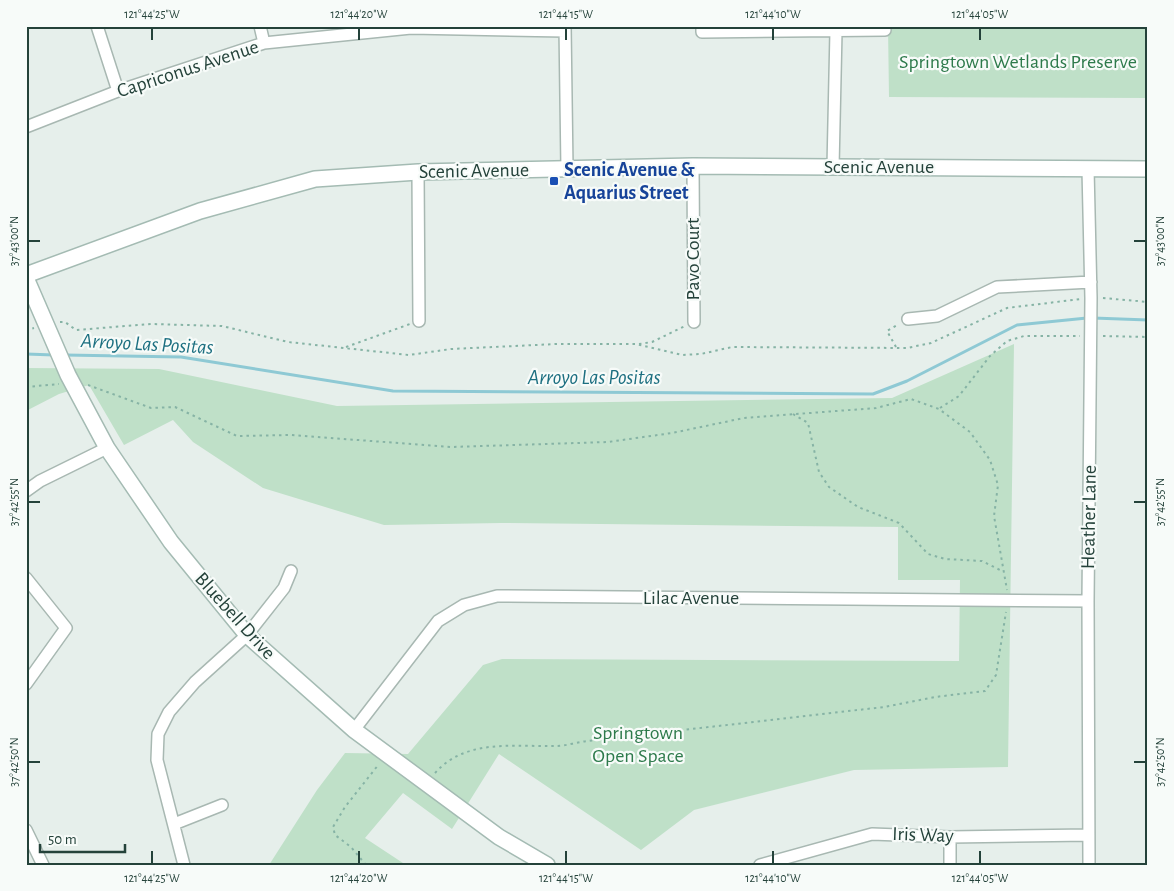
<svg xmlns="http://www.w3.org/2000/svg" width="1174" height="891" viewBox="0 0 1174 891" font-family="'Alegreya Sans',sans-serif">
  <rect width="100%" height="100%" fill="#e6efeb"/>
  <path fill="#bfe0c8" d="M888,26H1148V98L889,97Z
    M1014,344L1008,767L854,770L694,810L641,850L499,754L452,829L403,793L365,838L406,865H269L317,790L345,753L408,754L483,665L502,659L959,661L960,580H898V527L501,523L384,525L263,488L193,442L173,420L124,445L89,385L59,394L26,411V368L159,369L337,406L892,398Z"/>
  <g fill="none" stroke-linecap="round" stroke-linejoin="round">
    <path stroke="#8ec9d4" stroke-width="3" d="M1093,318L1148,320
      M26,354L54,355
      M65,355L181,357L393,391L873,394L907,381L1017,325L1087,318"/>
    <defs>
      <path id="street" d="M97,26L118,91
        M260,26L264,43
        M565,26L567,169
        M702,26V32L885,30
        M26,127L118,91L264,43L411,28L565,31
        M693,166L694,322
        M833,167L836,31
        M1088,169L1091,298L1088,601L1089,865
        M418,172L419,321
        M908,319L937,316L997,287L1091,282
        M26,491L40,481L107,448
        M26,578L66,628L26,684
        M354,730L438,621L464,605L497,596L1088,601
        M174,824L222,805
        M26,830L43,865
        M950,837V865
        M184,865L157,760L158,734L169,712L195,682L247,635L284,588L291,571
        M760,865L872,834L950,837L1089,835"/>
      <path id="secondary" d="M26,275L200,211L315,179L418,172L693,166L1148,169
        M26,278L68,375L107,448L171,542L247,635L354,730L499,837L547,865"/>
    </defs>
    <use href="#street" stroke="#a8b8b2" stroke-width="14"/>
    <use href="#secondary" stroke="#a4bbb3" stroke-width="18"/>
    <path stroke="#86b3a5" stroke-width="2" stroke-dasharray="2.5 4" stroke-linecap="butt" d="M1103,298L1148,302
      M60,322H65L76,330L151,324L222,326L288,342L409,355L451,349L557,344H636L682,355L701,354L732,347L907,348L931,343L1007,308L1081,299
      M26,330L34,328
      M1103,336L1148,337
      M639,344L652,342L685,326
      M346,347L410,324
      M896,347L887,331L899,324
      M88,385L151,408L175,407L237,436L291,435L451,447L608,442L672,433L744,418L876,408L911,399L939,409L970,432L990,460L998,485L994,516L1007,590
      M26,387L59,384
      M940,408L959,396L990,356L1007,341L1024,336H1080
      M793,414L808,423L819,472L829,487L858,507L899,523L928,554L945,559L982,561L1002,571
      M435,773C466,738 515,747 556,746C566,746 577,742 587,741L884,707L935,697L985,691L996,675L1006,612
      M366,865L351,847L335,835L333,827L345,807L379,764"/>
    <use href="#street" stroke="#fff" stroke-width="11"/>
    <use href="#secondary" stroke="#fff" stroke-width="15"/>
  </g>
  <path fill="none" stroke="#24423a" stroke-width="2" d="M152,28V40M359,28V40M566,28V40M773,28V40M980,28V40M28,241H40M1134,241H1146M28,502H40M1134,502H1146M28,762H40M1134,762H1146M152,851V864M359,851V864M566,851V864M773,851V864M980,851V864"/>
  <rect fill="#1a4fb4" stroke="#f7fbf9" stroke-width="2" x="549" y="176" width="10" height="10" rx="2.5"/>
  <g text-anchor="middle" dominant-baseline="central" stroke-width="4.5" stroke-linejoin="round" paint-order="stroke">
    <g font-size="20" fill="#2d7a4b" stroke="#f7fbf9">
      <text x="1018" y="62">Springtown Wetlands Preserve</text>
      <text x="638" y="733">Springtown<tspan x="638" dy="23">Open Space</tspan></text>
    </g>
    <g font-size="20" fill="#24423a" stroke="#f7fbf9">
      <text transform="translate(188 69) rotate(-18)">Capriconus Avenue</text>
      <text x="879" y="167">Scenic Avenue</text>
      <text transform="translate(474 171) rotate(-1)">Scenic Avenue</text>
      <text transform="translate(693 259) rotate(-90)">Pavo Court</text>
      <text transform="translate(1089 517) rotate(-89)">Heather Lane</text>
      <text x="691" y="598">Lilac Avenue</text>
      <text transform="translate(235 616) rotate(48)">Bluebell Drive</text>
      <text transform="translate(923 835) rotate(2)">Iris Way</text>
    </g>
    <g font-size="20" font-weight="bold" fill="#164399" stroke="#f7fbf9" text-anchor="start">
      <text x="564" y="170">Scenic Avenue &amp;<tspan x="564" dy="23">Aquarius Street</tspan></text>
    </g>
    <g font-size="21" font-style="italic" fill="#1c6f80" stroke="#f7fbf9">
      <text transform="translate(147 344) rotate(3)">Arroyo Las Positas</text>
      <text x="594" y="377">Arroyo Las Positas</text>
    </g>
  </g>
  <rect width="1174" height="891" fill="none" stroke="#f7fbf9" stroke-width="55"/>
  <path d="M40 844v8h85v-8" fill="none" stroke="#24423a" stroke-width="2.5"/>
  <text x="48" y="844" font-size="15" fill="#24423a" stroke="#f7fbf9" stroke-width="4" paint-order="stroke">50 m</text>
  <rect x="28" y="28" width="1118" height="836" fill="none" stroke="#24423a" stroke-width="2"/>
  <g font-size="12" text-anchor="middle" fill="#24423a">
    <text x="152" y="18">121°44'25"W</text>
    <text x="359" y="18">121°44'20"W</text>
    <text x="566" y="18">121°44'15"W</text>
    <text x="773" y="18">121°44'10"W</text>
    <text x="980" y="18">121°44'05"W</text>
    <text transform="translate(14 241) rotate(-90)" y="4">37°43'00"N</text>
    <text transform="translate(1160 241) rotate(-90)" y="4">37°43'00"N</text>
    <text transform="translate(14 502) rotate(-90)" y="4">37°42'55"N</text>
    <text transform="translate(1160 502) rotate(-90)" y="4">37°42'55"N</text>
    <text transform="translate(14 762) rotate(-90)" y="4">37°42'50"N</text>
    <text transform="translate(1160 762) rotate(-90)" y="4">37°42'50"N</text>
    <text x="152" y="882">121°44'25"W</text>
    <text x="359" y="882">121°44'20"W</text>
    <text x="566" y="882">121°44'15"W</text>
    <text x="773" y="882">121°44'10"W</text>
    <text x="980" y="882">121°44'05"W</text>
  </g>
</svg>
